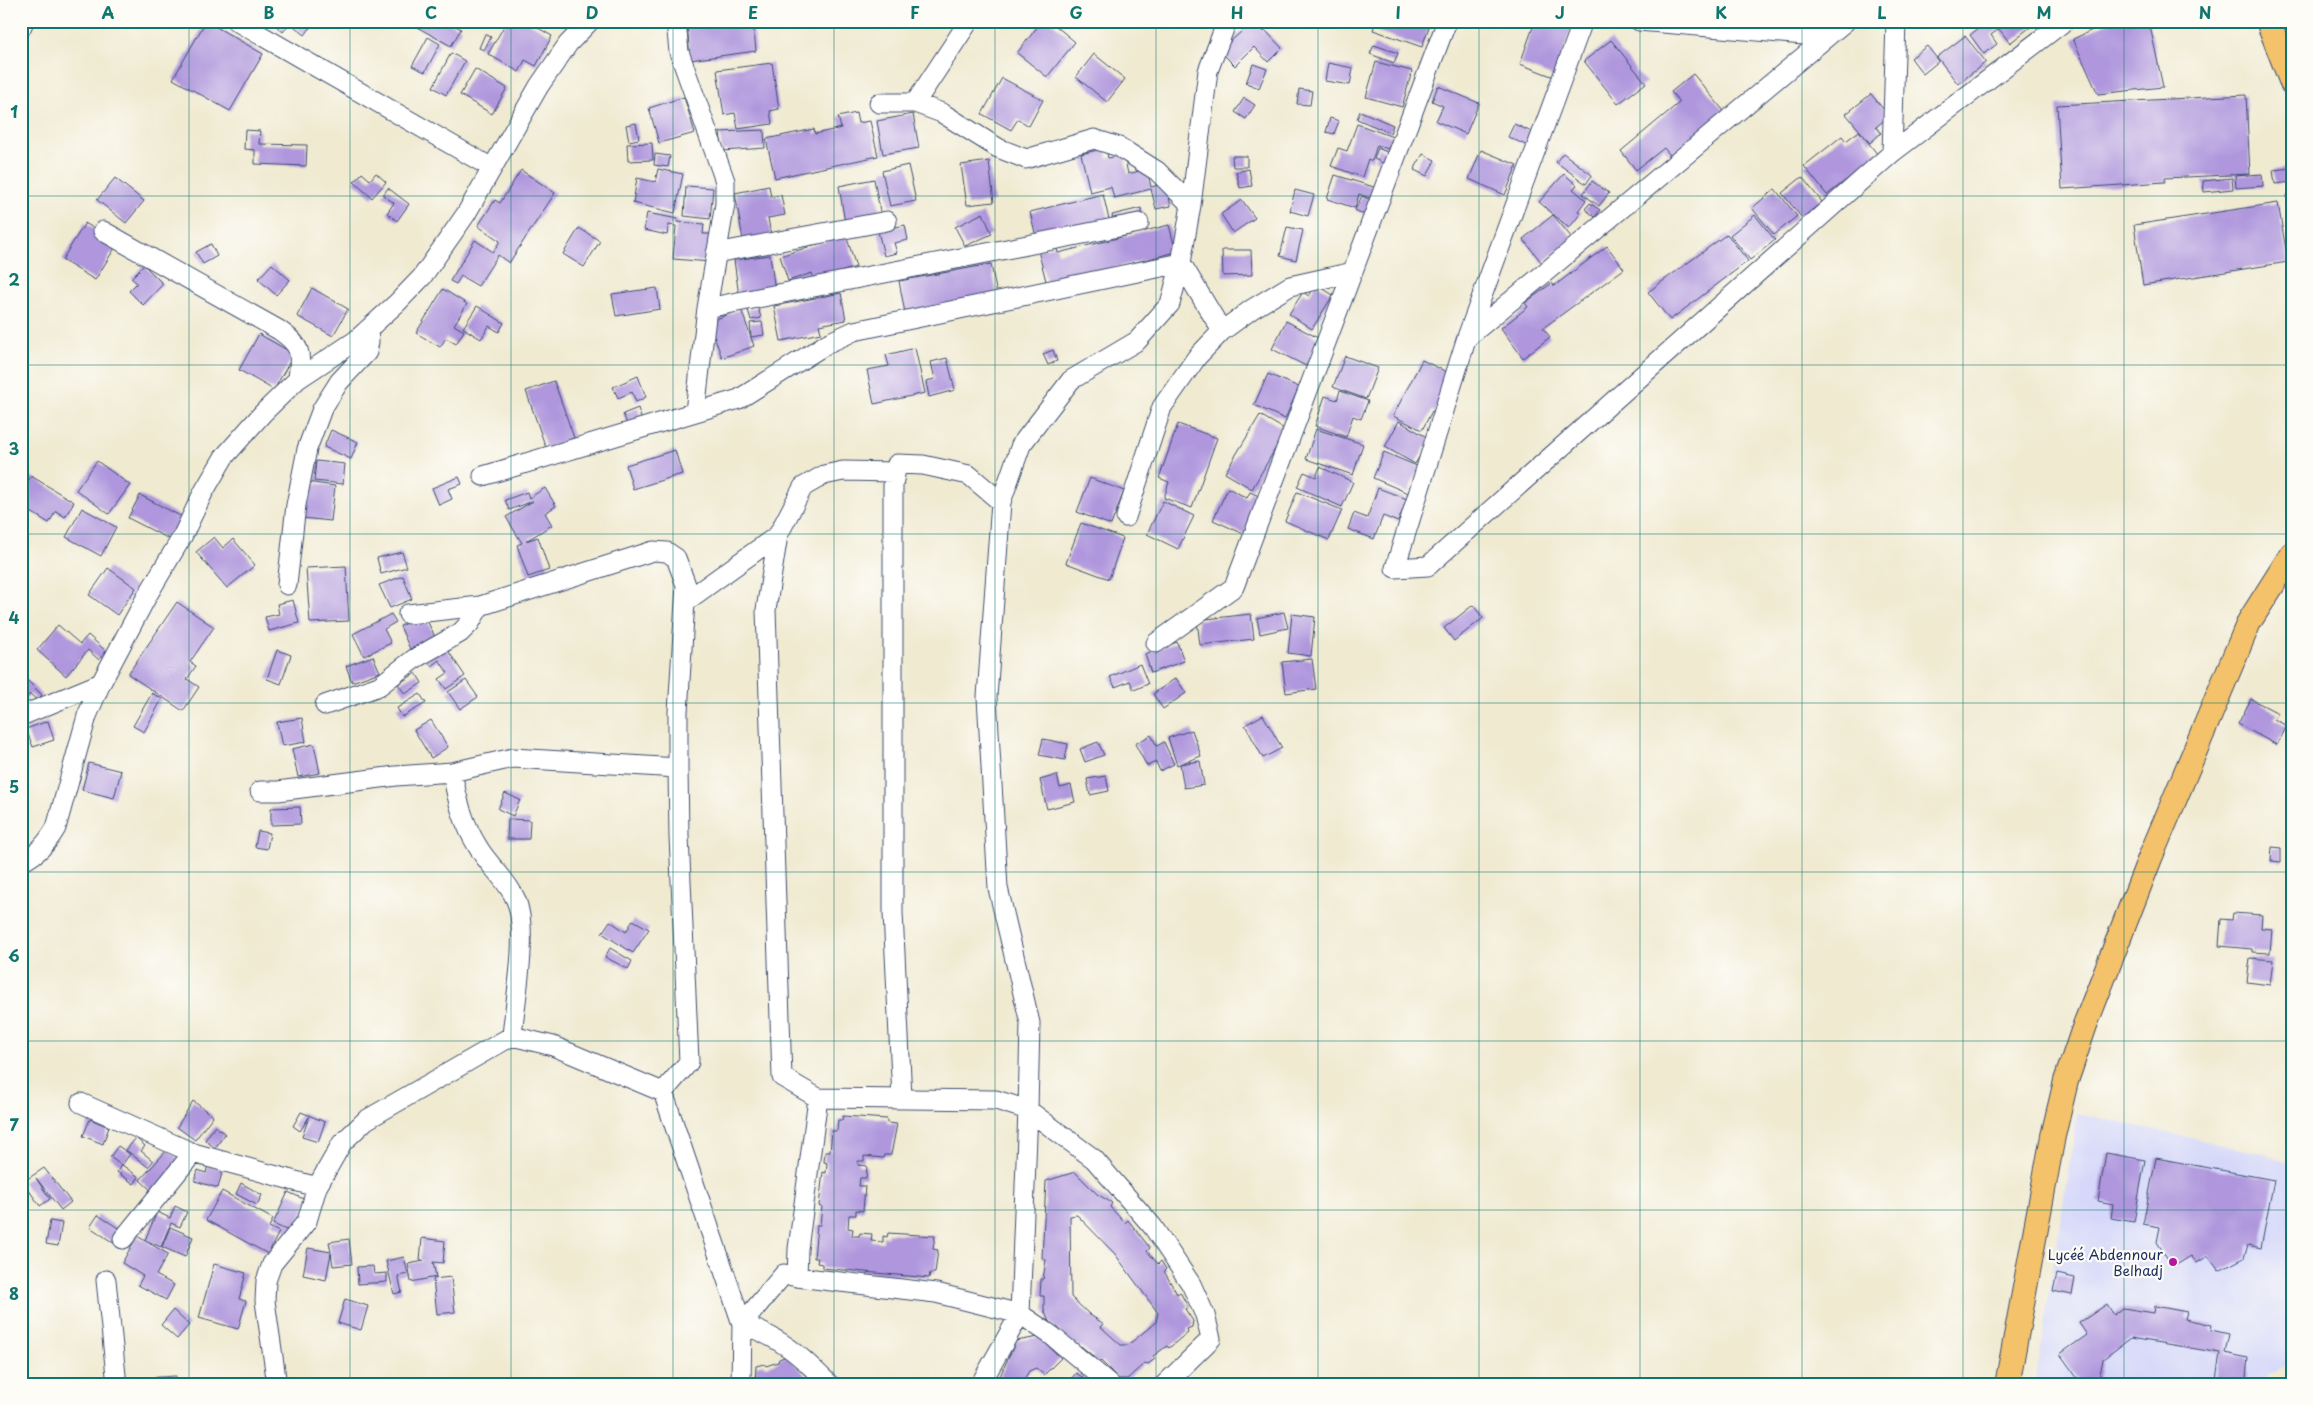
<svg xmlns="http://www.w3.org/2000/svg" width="2313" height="1406" viewBox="0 0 2313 1406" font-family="'Playpen Sans',sans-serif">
  <rect width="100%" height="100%" fill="#fdfcf7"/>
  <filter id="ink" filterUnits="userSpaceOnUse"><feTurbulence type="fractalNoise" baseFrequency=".02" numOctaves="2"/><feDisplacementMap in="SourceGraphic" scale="10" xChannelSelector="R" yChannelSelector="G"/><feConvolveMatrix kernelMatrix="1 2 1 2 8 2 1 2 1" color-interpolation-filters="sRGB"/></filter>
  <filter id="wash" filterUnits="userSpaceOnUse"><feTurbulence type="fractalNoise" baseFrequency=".0096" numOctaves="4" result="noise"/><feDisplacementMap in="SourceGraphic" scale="20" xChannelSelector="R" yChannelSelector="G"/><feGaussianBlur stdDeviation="1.12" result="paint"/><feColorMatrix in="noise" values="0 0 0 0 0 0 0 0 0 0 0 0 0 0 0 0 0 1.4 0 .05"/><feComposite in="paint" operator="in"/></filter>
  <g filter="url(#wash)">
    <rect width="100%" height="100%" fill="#f0ead1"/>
    <path fill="#d5d8f9" d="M2077,1113L2264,1154L2292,1163V1362L2268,1376L2266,1385H2035Z"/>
    <g id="blocks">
      <path fill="#af96dd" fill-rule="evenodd" d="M206,21L263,54L230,111L173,79Z
        M271,21H315L305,35L290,23L283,32Z
        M406,21H447L461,29L451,46Z
        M507,21H526L552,36L536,66L525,60L519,72L488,54Z
        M687,21H753L756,51L690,60Z
        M1042,21H1050L1075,42L1047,77L1017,53Z
        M1253,21L1264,32L1266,31L1282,48L1268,62L1254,47L1235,66L1220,51Z
        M1376,21H1431L1422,47L1373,30Z
        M1535,21H1574L1554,77L1520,64Z
        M1988,21H2038L2010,43L1999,29L1991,35L1997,44L1984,54L1970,35Z
        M2112,21H2149L2163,87L2098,94L2073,39Z
        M485,34L491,37L484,50L479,48Z
        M1965,36L1986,62L1958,84L1937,57Z
        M428,37L440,44L425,72L412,66Z
        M1611,40L1646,83L1618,104L1584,61Z
        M1374,45L1398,53L1394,63L1370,54Z
        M1927,46L1939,61L1923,74L1911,58Z
        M451,53L465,61L446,95L433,87Z
        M1094,54L1125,79L1107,102L1076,77Z
        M1376,62L1412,71L1402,107L1366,97Z
        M772,63L779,109L770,111L772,124L738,129L735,113L724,115L717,70Z
        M1328,63L1353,68L1350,85L1325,81Z
        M1253,64L1267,69L1259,88L1246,83Z
        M475,69L507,88L492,114L460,95Z
        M1693,74L1724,111L1670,155L1664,148L1636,170L1621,151L1680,102L1671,92Z
        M1002,78L1043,100L1029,126L1018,119L1011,130L982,114Z
        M1438,86L1479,103L1466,134L1436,121L1443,106L1432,101Z
        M1299,89L1312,91L1310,105L1297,104Z
        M1871,94L1889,116L1876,127L1881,133L1870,143L1846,114Z
        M2246,95L2250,174L2165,178V182L2062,189L2057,105Z
        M684,97L695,133L659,143L649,108Z
        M1244,98L1255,105L1246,119L1235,112Z
        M1360,111L1393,125L1390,133L1357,119Z
        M856,113L858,123L870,121L878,156L775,178L766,139L814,129L815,134L841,128L838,117Z
        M913,114L919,148L883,154L877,121Z
        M1330,118L1339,121L1334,134L1326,132Z
        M636,123L639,139L629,141L626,125Z
        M1357,124L1393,137L1388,149L1377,145L1372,161L1368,159L1362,177L1331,166L1338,148L1347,151Z
        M1514,124L1534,133L1528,146L1508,137Z
        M245,130L260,131L259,144L307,145L306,166L255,164V150L244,149Z
        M764,130L765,148L722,151L720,132Z
        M1859,131L1878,155L1827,195L1804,166L1842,136L1846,141Z
        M652,143L653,160L628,161L627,144Z
        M1106,148L1108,158L1124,155L1128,174L1147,169L1151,187L1166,183L1171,206L1156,209L1151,189L1114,198L1111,187L1090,192L1081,154Z
        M1378,148L1389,153L1385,164L1374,159Z
        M1481,150L1517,165L1505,195L1469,179Z
        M1563,153L1592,175L1586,184L1556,162Z
        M655,154L670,156L668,167L654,165Z
        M1423,154L1435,160L1427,176L1414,170Z
        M1232,156H1247V167H1233Z
        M989,161L994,202L967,205L961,165Z
        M908,165L916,201L890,206L882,171Z
        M2292,168V182L2275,184L2273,170Z
        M658,169L683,174L675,213L633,203L637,178L655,182Z
        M1249,169L1252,186L1240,188L1236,172Z
        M521,170L555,193L509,263L498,255L478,286L461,276L456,284L450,281L475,240L493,252L500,241L478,226L495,200L500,203Z
        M362,173L370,180L376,173L386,182L372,198L354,182Z
        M1564,174L1577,185L1573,189L1586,200L1578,211L1581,213L1569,228L1539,202Z
        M2262,174L2263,186L2236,188L2235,176Z
        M1335,175L1377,188L1373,199L1359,194L1355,208L1327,199Z
        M1802,177L1822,202L1802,218L1782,193Z
        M115,178L144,201L126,223L97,200Z
        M2232,178L2233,189L2204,192L2203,181Z
        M874,179L881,216L845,223L839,186Z
        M1592,181L1609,193L1599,206L1583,194Z
        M686,186L713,188L710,219L684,216Z
        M769,186L771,197L781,195L785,215L768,218L771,235L743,240L735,193Z
        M388,188L409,204L397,221L387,213L394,203L383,195Z
        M1775,189L1797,216L1774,235L1752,208Z
        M1295,190L1314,195L1308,216L1290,211Z
        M1103,194L1110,224L1037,241L1030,212Z
        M2292,194V224H2291L2287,195Z
        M1362,196L1372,201L1365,215L1355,210Z
        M1242,200L1255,218L1233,233L1221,214Z
        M1590,203L1600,210L1595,217L1585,209Z
        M2278,203L2288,262L2143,285L2134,225Z
        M1141,208L1143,216L1114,223L1112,215Z
        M647,213L678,219L677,222L704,224L703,234H713L711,262L673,259L676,226L669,225L667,235L644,230Z
        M983,213L992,234L965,246L955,227Z
        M1553,215L1572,238L1542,263L1523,239Z
        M1755,215L1775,240L1750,260L1730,235Z
        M85,223L118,243L95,280L62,260Z
        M905,225L908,240L894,243L897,253L884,256L878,231Z
        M1169,225L1176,252L1047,285L1038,250L1056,246L1058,253Z
        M1287,227L1303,230L1296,260L1280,256Z
        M579,228L600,241L584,267L563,254Z
        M1727,234L1748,261L1670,320L1648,292Z
        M846,235L856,267L814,280L812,273L788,281L780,256Z
        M211,244L217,256L203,264L196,252Z
        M1607,246L1624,269L1543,328L1550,337L1523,358L1501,328L1528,307L1525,303L1552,283L1554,286Z
        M1222,250H1251L1252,275L1223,276Z
        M770,255L775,291L739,296L734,260Z
        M272,264L290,280L276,295L258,279Z
        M991,264L997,295L905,313L899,281Z
        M144,265L163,284L143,305L129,291L137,283L131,278Z
        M1316,284L1333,295L1312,329L1289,314L1303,292L1309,296Z
        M312,288L348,309L333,336L297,316Z
        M657,288L660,309L616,316L612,294Z
        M443,289L467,304L454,325L464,331L456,344L446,338L440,347L416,333Z
        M841,293L846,320L819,325L821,333L781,341L774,306Z
        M477,306L504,323L499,332L489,326L481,339L463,328Z
        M758,307L761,318L751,320L748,310Z
        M741,309L754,346L722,358L709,322Z
        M1286,321L1320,339L1306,366L1272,349Z
        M762,322L764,335L751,337L750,323Z
        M259,334L294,354L274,390L239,370Z
        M915,348L925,393L874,404L867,370L889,366L886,355Z
        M1053,350L1057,361L1048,365L1043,354Z
        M1345,356L1378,368L1366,399L1333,387Z
        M947,358L955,390L929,397L926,381L935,379L931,362Z
        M1422,360L1453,375L1435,412L1432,411L1422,430L1393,416Z
        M1268,374L1299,387L1285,419L1254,405Z
        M638,376L646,397L636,402L632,392L618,398L613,387Z
        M554,381L574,438L546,448L526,391Z
        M1340,391L1368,401L1361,419L1353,416L1346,437L1315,426L1325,396L1337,400Z
        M638,408L641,418L627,424L623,414Z
        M1260,415L1286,430L1252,489L1225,473Z
        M1399,421L1430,439L1415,464L1385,447Z
        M1178,424L1217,438L1192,508L1164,498L1169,482L1159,478Z
        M1316,429L1363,444L1353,475L1306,459Z
        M331,430L358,442L351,459L324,447Z
        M675,450L682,474L633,489L626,465Z
        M1384,452L1419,467L1408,493L1373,478Z
        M97,461L130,485L109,514L76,490Z
        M316,461L345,464L343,484L314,481Z
        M1320,467L1353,482L1342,507L1297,487L1304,472L1316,477Z
        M31,476L74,502L65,517L56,511L49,523L21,506V492Z
        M459,477L462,484L448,489L452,499L439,505L432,488Z
        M1090,478L1124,491L1111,525L1077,512Z
        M307,482L335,486L331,521L302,518Z
        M545,488L556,506L545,513L552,525L526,541L538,537L549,570L528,577L517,545L522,543L506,517L533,501L509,510L505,500L527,492L529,498Z
        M1228,488L1247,498L1250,492L1263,498L1246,535L1213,520Z
        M1378,488L1407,499L1398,522L1383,516L1374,539L1348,529L1354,513L1367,518Z
        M1297,492L1342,510L1329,540L1285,521Z
        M140,495L188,520L177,543L128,518Z
        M1163,501L1194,516L1178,549L1147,534Z
        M82,508L116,527L101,556L66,537Z
        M1081,523L1123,538L1109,579L1066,563Z
        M214,537L223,548L233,539L255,565L227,588L196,552Z
        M402,552L407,567L381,574L377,558Z
        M346,566L349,621L310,623L306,568Z
        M108,568L136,588L117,615L89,595Z
        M403,576L412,599L390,608L379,585Z
        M293,600L299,623L269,631L265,617L279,614L277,604Z
        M177,602L214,627L190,662L196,666L187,679L199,687L183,711L128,674Z
        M1473,605L1483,618L1454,641L1444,628Z
        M1284,612L1288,628L1260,634L1257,618Z
        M391,614L396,622L384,629L391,643L364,656L353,634Z
        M424,614L435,637L410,649L400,626Z
        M1251,614L1254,639L1200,645L1197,620Z
        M1292,614L1315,617L1311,656L1288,653Z
        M58,625L80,644L88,635L106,651L99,660L88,650L66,676L37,650Z
        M1177,642L1184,661L1151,673L1145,654Z
        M445,646L465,676L446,689L439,679L448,673L439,660L431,666L426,659Z
        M277,650L291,655L281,684L267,679Z
        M373,656L380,672L352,682L346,666Z
        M1312,659L1316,689L1286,693L1282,662Z
        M1140,664L1148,684L1134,690L1130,681L1115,687L1110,677Z
        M416,673L422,683L405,694L398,684Z
        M21,674L42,695L37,700L30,694L21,703Z
        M1176,678L1186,693L1163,709L1153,694Z
        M466,680L478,697L460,709L448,692Z
        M152,693L162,699L144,732L133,726Z
        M420,694L426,703L402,717L397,708Z
        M2251,699L2278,713L2274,719L2287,726L2277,745L2238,724Z
        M1263,715L1282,748L1263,758L1245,725Z
        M302,718L306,742L282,746L277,722Z
        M431,720L448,747L431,758L414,730Z
        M48,721L54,740L33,747L26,729Z
        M1192,730L1201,756L1177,765L1168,738Z
        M1151,735L1157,746L1164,742L1174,764L1160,771L1156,762L1147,766L1135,744Z
        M1043,739L1068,744L1065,760L1039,755Z
        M1098,742L1104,755L1085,762L1080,749Z
        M314,744L320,773L298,777L292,749Z
        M1200,761L1204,785L1184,788L1180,764Z
        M89,763L121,771L114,798L82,790Z
        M1057,775L1060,788L1071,785L1075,802L1047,809L1040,780Z
        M1106,776L1109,791L1090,795L1087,779Z
        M505,793L520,800L513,816L498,809Z
        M300,807L301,824L271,825V808Z
        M508,819L530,820L529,839H507Z
        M258,831L270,833L267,849L255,847Z
        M2272,847L2281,848V862L2271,861Z
        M2233,913L2262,915L2261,928L2272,929L2270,953L2252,952V949L2219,946L2221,919L2232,920Z
        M633,920L649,929L633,953L602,933L610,921L626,932Z
        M610,948L632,961L628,969L605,957Z
        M2250,958L2273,960L2270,985L2247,982Z
        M193,1101L213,1116L195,1140L177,1127Z
        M301,1112L325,1122L318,1142L302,1137L309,1117L300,1131L293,1126Z
        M843,1116L887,1119V1123L897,1124L891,1155H884L883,1158L864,1156V1161H858V1165L867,1166L866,1178H860L859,1186H865L863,1211L856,1210V1215H849L848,1228L853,1229L852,1236H859L860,1233L872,1234L871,1241L883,1242V1236L887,1237L888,1233L935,1236L933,1249L938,1250L935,1273H930L929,1278L822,1268V1264L817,1263L818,1258H814L817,1225H820L822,1207L819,1206L823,1172L826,1173L827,1163L824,1162L825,1152H830L832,1131H837L838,1120H842Z
        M90,1119L109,1127L103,1144L83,1136Z
        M215,1126L225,1134L215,1148L205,1140Z
        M136,1138L145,1146L141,1151L153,1161L148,1167L126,1150Z
        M118,1146L130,1154L122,1165L139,1177L134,1184L117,1172L121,1165L110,1157Z
        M168,1149L182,1162L154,1193L140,1180Z
        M2106,1153L2145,1160L2134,1222L2111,1218L2113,1204L2098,1201Z
        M2156,1158L2274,1180L2261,1248L2248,1245L2244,1258L2219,1271L2208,1256L2197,1263L2191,1256L2173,1267L2157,1242L2160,1227L2143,1224Z
        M208,1165L223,1169L218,1188L195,1181L198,1170L206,1173Z
        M44,1168L71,1202L61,1210L36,1178L50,1199L40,1206L23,1182Z
        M1075,1172L1097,1194L1112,1203L1110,1207L1125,1223L1128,1220L1150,1248L1147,1251L1158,1264L1161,1261L1166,1269L1164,1271L1177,1294L1180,1292L1188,1307L1185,1309L1193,1321L1192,1327L1187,1329L1188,1332L1169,1348L1167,1346L1153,1356L1155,1359L1148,1364L1145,1363L1127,1379H1119L1101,1361L1097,1364L1092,1360L1093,1356L1081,1346L1078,1348L1049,1322L1044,1310V1296H1040L1041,1279H1043L1046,1260L1042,1258L1046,1181ZM1077,1215L1115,1254L1158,1313L1156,1322L1128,1345H1121L1101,1327L1104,1324L1090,1315L1071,1297L1070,1216Z
        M241,1183L262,1195L257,1205L236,1194Z
        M222,1191L273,1219L269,1227L279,1232L268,1254L206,1220Z
        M288,1192L308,1201L293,1233L273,1224Z
        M175,1206L187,1212L180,1227L171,1223L161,1247L145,1240L157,1212L170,1218Z
        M98,1215L123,1231L115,1244L90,1227Z
        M50,1221L62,1223L58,1246L46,1244Z
        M170,1227L193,1237L185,1257L162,1247Z
        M137,1236L168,1254L156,1275L174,1285L166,1300L138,1285L143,1276L122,1263Z
        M422,1238L445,1241L443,1263L433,1262L436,1277L411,1282L408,1264L424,1261L420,1260Z
        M349,1239L352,1264L333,1266L331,1253L326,1280L303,1275L308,1248L331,1252L329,1242Z
        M404,1257L408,1274L398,1276L402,1292L394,1294L386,1261Z
        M214,1264L246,1273L239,1299L246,1301L238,1329L199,1318Z
        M373,1266L374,1274L387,1273V1282L358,1284L357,1267Z
        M2057,1274L2075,1278L2072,1295L2053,1291Z
        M451,1277L455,1312L437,1314L433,1279Z
        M345,1299L368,1306L361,1330L338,1323Z
        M2107,1304L2114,1315L2123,1308L2154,1313L2155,1306L2187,1312L2185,1319L2212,1325L2211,1330L2229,1334L2225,1353L2248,1358L2245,1385H2215L2220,1353L2131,1338L2103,1359L2098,1385H2071L2078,1379L2060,1354L2087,1335L2079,1323Z
        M173,1310L189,1325L177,1339L161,1325Z
        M1039,1337L1061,1358L1044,1375L1036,1368L1029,1371L1023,1381L1027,1383L1026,1385H996L1016,1341Z
        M787,1356L815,1385H755L756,1366L764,1364L766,1366L778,1362L779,1359Z
        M1076,1373L1088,1381L1085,1383L1087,1385H1066Z
        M176,1376V1385H145L144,1378Z"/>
    </g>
  </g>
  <g filter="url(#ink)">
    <use href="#blocks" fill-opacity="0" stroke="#3b4b6f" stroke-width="1"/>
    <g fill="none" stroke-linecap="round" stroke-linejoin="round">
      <defs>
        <path id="minor" d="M236,21L492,168
          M676,21L679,52L725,181V204L707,308L695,412
          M1583,21L1467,337L1395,568L1428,566L1892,153L2065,21
          M1639,21L1827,37
          M21,28L24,21
          M879,103H915L942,113L998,148L1026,159L1094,139L1119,147L1157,171L1191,205L1181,263L1170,304L1137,341L1071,380L1021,445L1001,502
          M915,103L969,21
          M1892,153L1896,21
          M1191,205L1208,71L1227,21
          M103,231L279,330C302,346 301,352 298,379
          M716,253L887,221
          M1181,263L1222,331L1252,309L1290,286L1353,272
          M707,308L1139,223
          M1469,336L1846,21
          M895,472L843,471L824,475L803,487L778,535L766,610L782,1077L818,1098L996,1100L1028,1110L1094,1159L1153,1227L1191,1284L1205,1315L1211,1339L1164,1385
          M483,476L739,399L828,343L854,331L1181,263
          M1126,517L1162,407L1197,357L1222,331
          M287,585L296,505L307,449L322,409L339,382L367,352L369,342L368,329
          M685,602L778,535
          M408,614L480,606L653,551L667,552L676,558L686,585L678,712V768L679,836L689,1062L663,1092L742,1324L741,1385
          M1156,643L1234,587L1447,21
          M325,705L379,686L414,659L460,633L470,623L480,606
          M21,716L101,683
          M452,772C457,799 463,823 478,847C489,866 507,879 516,900C529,931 515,1001 512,1036
          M260,791H278L396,776L452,772L513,758L678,768
          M21,862C38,854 47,843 56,828L87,716L101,683L147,596L182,537L203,493L224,457L263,413L298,379L355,341L397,303L422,277L466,214L539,86L568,44L590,21
          M818,1098L798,1249L797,1277L784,1274L742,1324C783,1339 800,1355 830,1385
          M902,1098L893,913V485L897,464L923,465L969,475L1001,502L987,697L998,888L1030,1023L1028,1110L1020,1314L980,1385
          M81,1103L193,1153L317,1187
          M123,1239L193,1153
          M797,1277L936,1293L1020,1314L1051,1335L1111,1385
          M106,1280L117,1385
          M277,1385L265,1301L266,1281L272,1264L307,1221L317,1187L342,1143L366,1120L512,1036L553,1046L663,1092"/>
        <path id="major" d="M2268,21L2292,83
          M2007,1385L2053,1136L2066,1081L2085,1025L2150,858L2249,622L2292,554"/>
      </defs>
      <use href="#minor" stroke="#3b4b6f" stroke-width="21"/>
      <use href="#major" stroke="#3b4b6f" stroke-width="26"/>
      <use href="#minor" stroke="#fff" stroke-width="19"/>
      <use href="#major" stroke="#f3c26a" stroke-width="24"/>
    </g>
  </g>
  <path fill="none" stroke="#0f766e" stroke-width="1" stroke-opacity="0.55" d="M189,21V1385M350,21V1385M511,21V1385M673,21V1385M834,21V1385M995,21V1385M1156,21V1385M1318,21V1385M1479,21V1385M1640,21V1385M1802,21V1385M1963,21V1385M2124,21V1385M21,196H2292M21,365H2292M21,534H2292M21,703H2292M21,872H2292M21,1041H2292M21,1210H2292"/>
  <circle fill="#b5179e" stroke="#fdfcf7" stroke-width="2" cx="2173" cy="1262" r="5"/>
  <g text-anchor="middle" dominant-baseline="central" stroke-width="4.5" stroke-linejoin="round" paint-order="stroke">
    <g font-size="14" fill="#1b2f5e" stroke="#fdfcf7" text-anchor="end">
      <text x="2163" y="1254">Lycéé Abdennour<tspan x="2163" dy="16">Belhadj</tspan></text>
    </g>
  </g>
  <rect width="2313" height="1406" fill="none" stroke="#fdfcf7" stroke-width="55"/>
  <rect x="28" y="28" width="2258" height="1350" fill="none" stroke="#0f766e" stroke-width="2"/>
  <g font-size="16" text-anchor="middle" font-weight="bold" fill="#0f766e">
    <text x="108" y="19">A</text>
    <text x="269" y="19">B</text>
    <text x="431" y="19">C</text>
    <text x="592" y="19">D</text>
    <text x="753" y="19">E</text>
    <text x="915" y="19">F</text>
    <text x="1076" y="19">G</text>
    <text x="1237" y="19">H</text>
    <text x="1398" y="19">I</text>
    <text x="1560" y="19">J</text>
    <text x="1721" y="19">K</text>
    <text x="1882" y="19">L</text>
    <text x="2044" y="19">M</text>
    <text x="2205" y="19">N</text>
    <text x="14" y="118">1</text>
    <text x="14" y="286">2</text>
    <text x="14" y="455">3</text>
    <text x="14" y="624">4</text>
    <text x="14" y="793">5</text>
    <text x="14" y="962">6</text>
    <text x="14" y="1131">7</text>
    <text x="14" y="1300">8</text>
  </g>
</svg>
